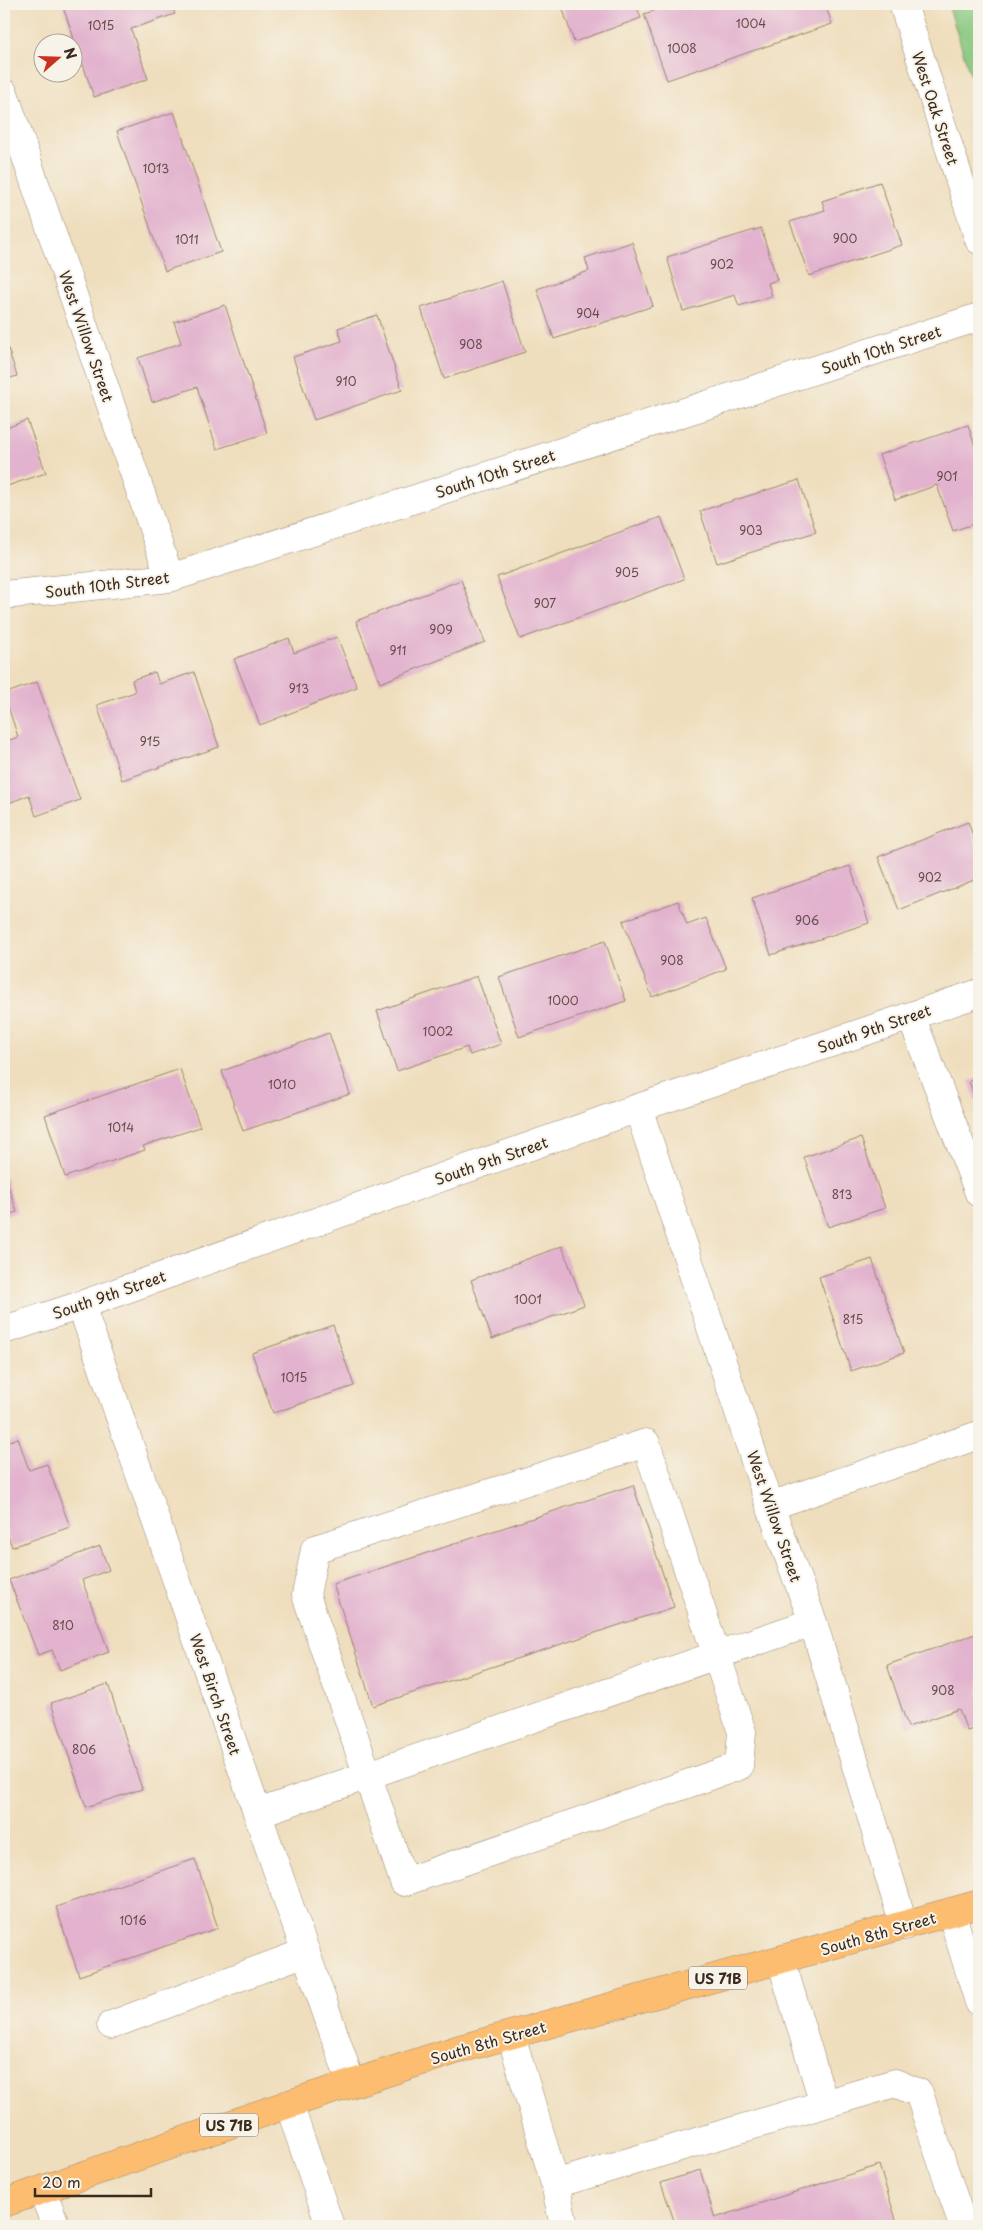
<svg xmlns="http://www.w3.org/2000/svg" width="983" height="2230" viewBox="0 0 983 2230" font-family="'Playpen Sans',sans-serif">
  <rect width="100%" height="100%" fill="#f7f3e8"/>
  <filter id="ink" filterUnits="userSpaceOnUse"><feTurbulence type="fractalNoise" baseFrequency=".02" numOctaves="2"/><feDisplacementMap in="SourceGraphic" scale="10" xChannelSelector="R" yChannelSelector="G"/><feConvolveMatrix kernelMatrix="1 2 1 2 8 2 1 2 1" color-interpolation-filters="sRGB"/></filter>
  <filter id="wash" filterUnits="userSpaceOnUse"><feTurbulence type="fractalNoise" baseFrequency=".0096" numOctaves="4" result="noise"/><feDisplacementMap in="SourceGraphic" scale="20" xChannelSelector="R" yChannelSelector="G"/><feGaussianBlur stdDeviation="1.12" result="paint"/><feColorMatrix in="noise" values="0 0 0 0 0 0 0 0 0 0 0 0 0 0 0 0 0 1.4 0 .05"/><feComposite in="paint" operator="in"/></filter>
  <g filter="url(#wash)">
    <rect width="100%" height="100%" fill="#efdebd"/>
    <path fill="#87c77f" stroke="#61784e" d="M948,4H979V103Z"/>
    <g id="blocks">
      <path fill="#e2b2ce" d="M62,4H171L175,14L131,29L148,79L94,97Z
        M561,4H636L641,18L574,42Z
        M674,4H825L832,24L667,80L644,14Z
        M174,112L221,252L165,271L117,131Z
        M880,182L902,245L809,276L790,222L825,210L822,201Z
        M761,228L777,280L768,283L772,296L739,306L735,295L683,311L667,257Z
        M632,242L653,306L554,339L537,289L589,271L585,258Z
        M502,281L525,352L444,379L421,308Z
        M225,305L267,433L217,449L197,387L152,402L138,358L181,343L174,322Z
        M377,315L402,390L314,420L293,357L342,341L338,328Z
        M4,336L17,376L4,380Z
        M27,420L46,473L4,487V429Z
        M968,425L979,458V522L953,531L937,485L895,500L879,455Z
        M799,480L816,532L717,563L700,511Z
        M661,517L684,579L520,639L497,577Z
        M461,580L485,642L380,683L356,621Z
        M337,637L357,687L260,725L234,659L289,638L294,653Z
        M155,672L159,684L194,672L219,747L122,780L97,705L135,692L132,680Z
        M37,682L80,800L36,816L29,795L4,805V742L18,737L4,694Z
        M968,822L979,852V878L899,910L878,857Z
        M850,866L869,923L771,955L752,898Z
        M678,901L687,925L706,918L726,969L652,997L623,921Z
        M605,941L626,1001L519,1037L499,977Z
        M477,976L501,1044L470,1055L467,1047L397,1071L377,1011Z
        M329,1033L350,1094L243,1131L222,1071Z
        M180,1069L200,1127L143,1146L145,1150L65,1177L45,1115Z
        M979,1078V1109L969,1081Z
        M861,1138L885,1208L828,1227L804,1157Z
        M4,1174L17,1212L4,1216Z
        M562,1246L584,1305L492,1339L471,1280Z
        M872,1259L904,1353L851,1371L819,1277Z
        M333,1325L354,1386L273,1413L252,1353Z
        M18,1438L29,1470L47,1464L70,1527L12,1547L4,1524V1443Z
        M633,1485L674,1607L373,1706L333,1584Z
        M100,1546L109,1570L82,1580L109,1652L60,1670L52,1650L38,1655L9,1580Z
        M978,1633L979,1638V1727L967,1731L959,1709L908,1727L887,1665Z
        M108,1684L142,1789L86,1807L51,1703Z
        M195,1859L218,1928L79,1976L56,1907Z
        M879,2165L898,2226H676L661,2183L700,2170L715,2218Z"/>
    </g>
  </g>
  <g filter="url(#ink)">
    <use href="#blocks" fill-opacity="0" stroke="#95846e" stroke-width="1"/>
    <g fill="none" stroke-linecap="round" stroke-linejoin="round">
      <defs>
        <path id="minor" d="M903,4L979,240
          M4,93L170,578
          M4,595L170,578L979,317
          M911,1016L979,1193
          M638,1108L770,1506L813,1622L904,1926
          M81,1305L351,2083
          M4,1330L81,1305L638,1108L979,993
          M646,1443L742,1732L739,1766L404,1882L306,1595L315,1549Z
          M770,1506L979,1435
          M258,1813L813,1622
          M951,1912L979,2002
          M781,1960L824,2104
          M111,2025L306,1952
          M511,2035L555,2184L564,2226
          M289,2104L330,2226
          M555,2184L895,2083L919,2093L963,2226
          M42,2190L56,2226"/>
        <path id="major" d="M4,2203L289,2104L456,2050L979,1904"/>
      </defs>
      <use href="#minor" stroke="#95846e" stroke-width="29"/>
      <use href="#major" stroke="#95846e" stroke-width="29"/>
      <use href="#minor" stroke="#fff" stroke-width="28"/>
      <use href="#major" stroke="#fcbd6f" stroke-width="28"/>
    </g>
  </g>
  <g text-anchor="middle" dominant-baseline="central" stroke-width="4" stroke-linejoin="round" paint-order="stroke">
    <g font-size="12" fill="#654c4a">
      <text x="751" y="23">1004</text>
      <text x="101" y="25">1015</text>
      <text x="682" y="48">1008</text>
      <text x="156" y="168">1013</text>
      <text x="845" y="238">900</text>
      <text x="187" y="239">1011</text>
      <text x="722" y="264">902</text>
      <text x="588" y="313">904</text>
      <text x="471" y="344">908</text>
      <text x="346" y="381">910</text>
      <text x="947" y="476">901</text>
      <text x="751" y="530">903</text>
      <text x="627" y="572">905</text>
      <text x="545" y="603">907</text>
      <text x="441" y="629">909</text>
      <text x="398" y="650">911</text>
      <text x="299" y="688">913</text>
      <text x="150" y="741">915</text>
      <text x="930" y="877">902</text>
      <text x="807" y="920">906</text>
      <text x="672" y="960">908</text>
      <text x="563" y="1000">1000</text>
      <text x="438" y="1031">1002</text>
      <text x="282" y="1084">1010</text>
      <text x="121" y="1127">1014</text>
      <text x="842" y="1194">813</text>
      <text x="528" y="1299">1001</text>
      <text x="853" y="1319">815</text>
      <text x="294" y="1377">1015</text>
      <text x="63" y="1625">810</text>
      <text x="943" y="1690">908</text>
      <text x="84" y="1749">806</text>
      <text x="133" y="1920">1016</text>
    </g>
    <g fill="#f7f3e8" stroke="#73665b" stroke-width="1">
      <rect x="689" y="1966.5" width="58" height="23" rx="4"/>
      <rect x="200" y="2113.5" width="58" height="23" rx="4"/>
    </g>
    <g font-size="14" font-weight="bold" fill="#3b2a1e">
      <text x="718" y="1978">US 71B</text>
      <text x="229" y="2125">US 71B</text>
    </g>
    <g font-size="15" fill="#3b2a1e" stroke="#f7f3e8">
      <text transform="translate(936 108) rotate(72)">West Oak Street</text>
      <text transform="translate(87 336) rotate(71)">West Willow Street</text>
      <text transform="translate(881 349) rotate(-18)">South 10th Street</text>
      <text transform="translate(495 473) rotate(-18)">South 10th Street</text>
      <text transform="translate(107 584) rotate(-7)">South 10th Street</text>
      <text transform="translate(874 1028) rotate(-19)">South 9th Street</text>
      <text transform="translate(491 1160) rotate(-19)">South 9th Street</text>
      <text transform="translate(109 1294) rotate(-19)">South 9th Street</text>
      <text transform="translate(775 1516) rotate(71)">West Willow Street</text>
      <text transform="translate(216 1694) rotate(71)">West Birch Street</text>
      <text transform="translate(878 1933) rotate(-16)">South 8th Street</text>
      <text transform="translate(488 2042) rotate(-16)">South 8th Street</text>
    </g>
  </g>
  <rect width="983" height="2230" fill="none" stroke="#f7f3e8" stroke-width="20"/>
  <g transform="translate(58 58) rotate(70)"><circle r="24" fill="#f7f3e8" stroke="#aca397"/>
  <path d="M0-4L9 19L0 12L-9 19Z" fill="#c8321e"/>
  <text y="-8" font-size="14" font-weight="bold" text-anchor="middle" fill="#3b2a1e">N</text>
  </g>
  <path d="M35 2188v8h116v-8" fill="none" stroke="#3b2a1e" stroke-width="2.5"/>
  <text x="42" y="2188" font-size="15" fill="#3b2a1e" stroke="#f7f3e8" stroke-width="4" paint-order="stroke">20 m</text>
</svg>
